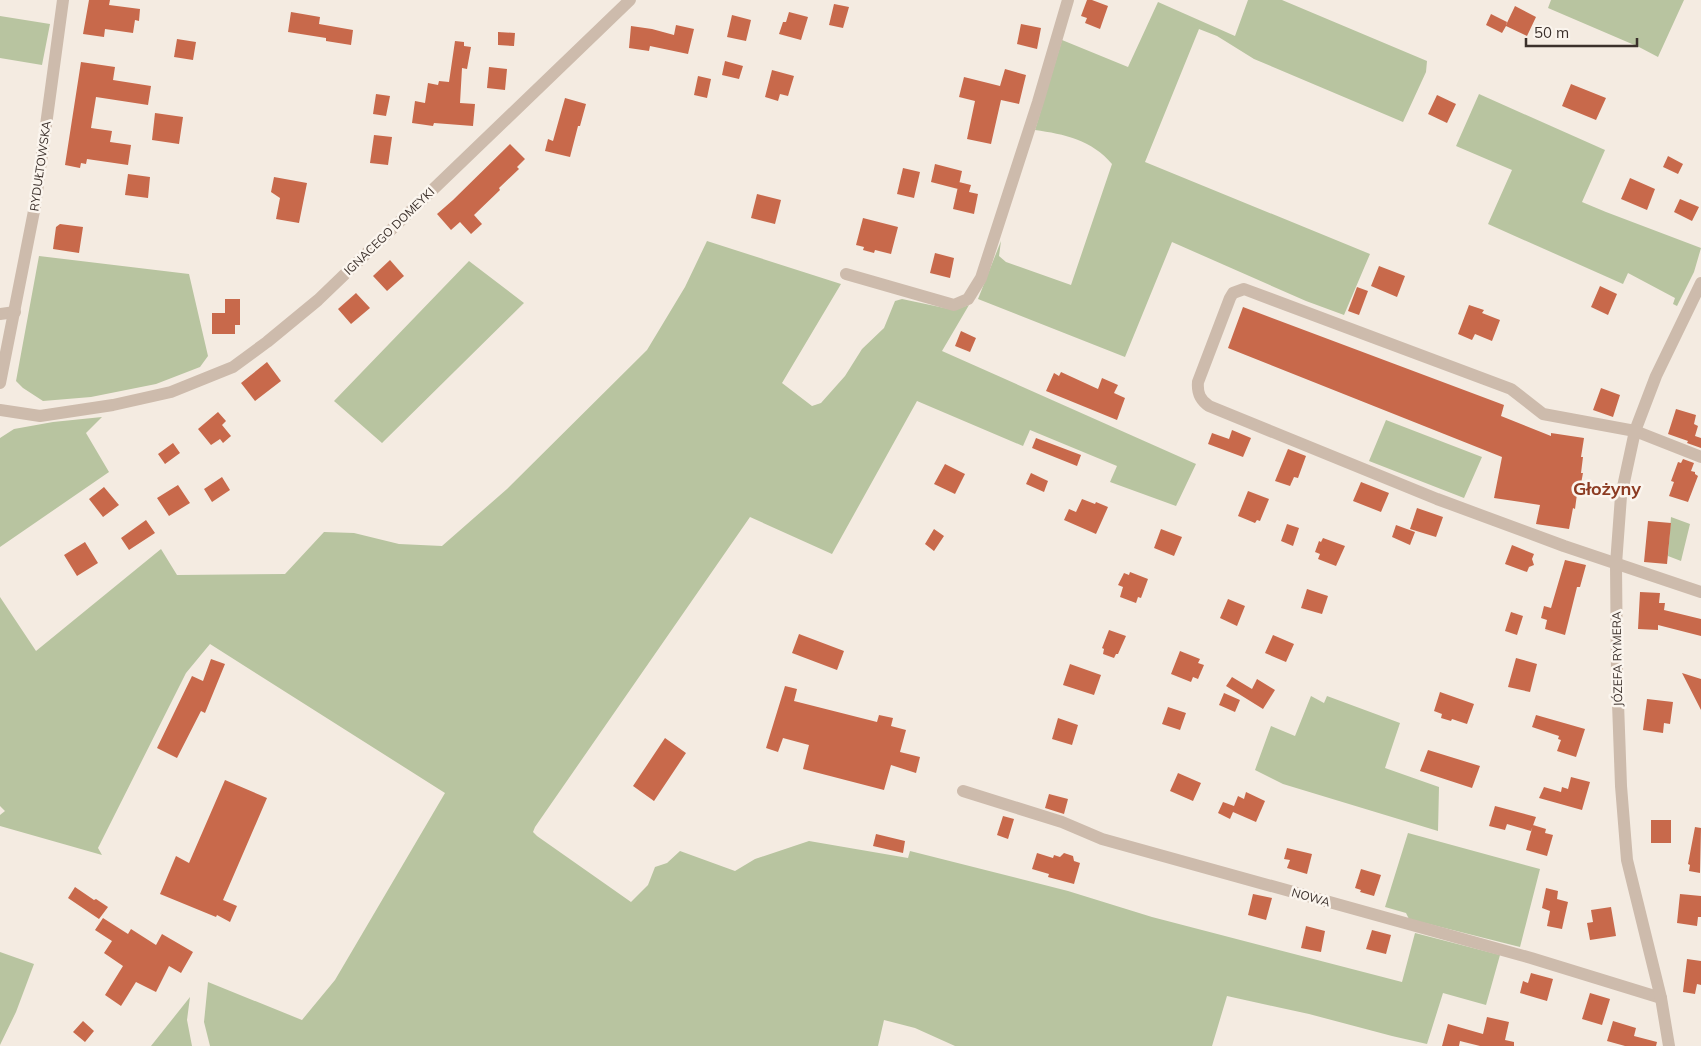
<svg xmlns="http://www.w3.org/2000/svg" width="1701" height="1046" viewBox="0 0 1701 1046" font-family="Mulish,sans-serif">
  <rect width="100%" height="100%" fill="#f4ebe1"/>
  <path fill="#b8c4a0" d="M1248,0H1282L1427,61L1426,72L1403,122L1254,59L1217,36L1199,29L1145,162L1370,254L1344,315L1306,301L1172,242L1125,357L978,299L1001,241L999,256L1006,262L1071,285L1112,164C1092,140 1064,134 1035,130L1062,40L1128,67L1158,2L1235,36Z
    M1551,0H1684L1658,57L1639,47L1548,8Z
    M0,16L50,24L42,65L0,58Z
    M1479,94L1605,150L1582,202L1606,212L1701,248L1694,272L1677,306L1673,304L1675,298L1628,273L1623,284L1488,224L1512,170L1456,146Z
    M707,241L841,284L782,383L812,406L821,403L845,376L862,349L884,328L895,301L902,299L954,310L969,305L942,351L1196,464L1176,506L1110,482L1117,466L1030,430L1023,446L917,401L832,554L750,517L535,827L533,832L537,836L631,902L648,885L655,867L667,863L680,851L735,871L755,859L809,841L908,858L910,851L1068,891L1152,917L1402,982L1415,933L1500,955L1486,1005L1443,993L1427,1044L1392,1036L1309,1014L1227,996L1212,1046H955L915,1028L884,1020L878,1046H210L204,1022L208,982L302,1020L335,980L445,793L210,644L186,673L98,848L102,855L0,826V815L5,811L0,806V597L36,651L161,549L177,575L285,574L324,532L354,533L399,544L442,546L507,489L647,350L685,287Z
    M39,256L189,274L208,356L200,367L156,384L91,397L43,401L23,388L16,381Z
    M469,261L524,303L382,443L334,401Z
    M102,417L86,433L109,472L0,547V438L14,429L53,422Z
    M1386,420L1482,457L1464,498L1369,461Z
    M1671,517L1690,524L1681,561L1668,556Z
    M1311,696L1324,703L1327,696L1400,723L1385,768L1439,787L1438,831L1283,784L1255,770L1271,726L1295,736Z
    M1408,833L1540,869L1520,947L1409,919L1406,913L1385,907Z
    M0,952L34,964L16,1012L0,1045Z
    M190,997L187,1020L192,1046H151Z"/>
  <path fill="#c8694b" d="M89,0H110L109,5L140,9L139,21L135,20L133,33L105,29L104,37L83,34Z
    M1087,0H1092L1108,6L1100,29L1085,23L1087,18L1081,16Z
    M834,4L849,7L843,28L829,25Z
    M1515,6L1536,17L1527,36L1506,26L1502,33L1486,25L1491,14L1507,22L1506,25Z
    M291,12L320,17L319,24L353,30L351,45L326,41V38L288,32Z
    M789,12L808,17L801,40L779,34L783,22H786Z
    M732,15L751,20L746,41L727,37Z
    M1021,24L1041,28L1037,49L1017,44Z
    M676,25L694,29L688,54L650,46L649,51L629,48L631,26L652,29L674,35Z
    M498,32L515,33L514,46L498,45Z
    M177,39L196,42L193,60L174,57Z
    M455,41L464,42V46L471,47L467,69L462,68L460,103L475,104L473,126L434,123L433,126L412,123L415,101L425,103L428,83L438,85L439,81L449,82Z
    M725,61L743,66L739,79L722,75Z
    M81,62L115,67L113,80L151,86L148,105L96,97L91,128L112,131L110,142L131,145L128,165L87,159L86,164L81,163L80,168L65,165Z
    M489,67L507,69L505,90L487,88Z
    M1005,69L1026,75L1019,104L1001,100L991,144L967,139L975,101L959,97L964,77L1000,86Z
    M772,70L794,76L788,96L780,94L778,101L765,97Z
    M698,76L711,79L707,98L694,95Z
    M1571,84L1606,98L1596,120L1562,106Z
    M376,94L390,96L386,116L373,114Z
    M1437,95L1456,104L1447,123L1428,114Z
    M565,98L586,104L580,126H578L570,157L545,151L548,139L553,141Z
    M155,113L183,117L179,144L152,140Z
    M374,135L392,137L388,165L370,163Z
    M510,144L525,159L517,167L519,169L499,188L500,190L474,215L482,224L471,234L460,222L451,230L437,214L453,200Z
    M1668,156L1683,164L1678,174L1663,167Z
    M935,164L962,171L958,189L931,182Z
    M903,168L920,172L914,198L897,194Z
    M128,174L150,177L148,198L125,195Z
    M274,177L307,183L299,223L276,219L280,198L271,192Z
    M1630,178L1655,189L1647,210L1621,199Z
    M959,182L971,185L969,192L978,194L974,214L953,209Z
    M757,194L781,200L775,224L751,218Z
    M1680,199L1699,207L1692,221L1674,212Z
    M863,218L898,227L891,254L875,250L874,253L863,250L864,247L856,245Z
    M60,224L83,227L79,253L53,249L56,227Z
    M935,253L954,258L950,278L930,273Z
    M390,260L404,276L387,291L373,276Z
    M1379,266L1405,276L1397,297L1371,286Z
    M1600,286L1617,294L1608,315L1591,307Z
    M1357,287L1368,291L1359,315L1348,311Z
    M356,293L370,308L351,324L338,309Z
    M225,299H240V325H235V334H212V313H225Z
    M1469,305L1484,310L1482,313L1500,320L1492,341L1475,334L1472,340L1458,334Z
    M1243,307L1504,405L1501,416L1551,436V433L1584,438L1581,457H1583L1581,473H1583L1579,494H1577L1575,509L1573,508L1569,529L1536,524L1540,505L1494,498L1502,457L1228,348Z
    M961,331L976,338L970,352L955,346Z
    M267,362L281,381L255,401L241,383Z
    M1061,372L1098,389L1102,378L1118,385L1114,393L1125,398L1117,420L1046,391L1054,373L1059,376Z
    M1601,388L1620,395L1613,417L1593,410Z
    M1676,409L1696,415L1694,424L1698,426L1695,436L1701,438V448L1687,443L1688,441L1668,434Z
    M218,412L226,421L222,425L231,436L223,443L220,439L211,445L198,429Z
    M1232,430L1251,438L1243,457L1208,444L1212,433L1229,439Z
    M1036,438L1081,455L1077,466L1032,448Z
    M173,443L180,453L165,464L158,454Z
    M1288,449L1306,456L1298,478L1294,477L1290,486L1275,481Z
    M1683,459L1694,463L1691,471L1695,472V474L1698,476L1688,502L1669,496L1674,482L1671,481L1678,462L1681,463Z
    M945,464L965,474L955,494L934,484Z
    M1031,473L1048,481L1044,492L1026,484Z
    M222,477L230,490L212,502L204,489Z
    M1361,482L1389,493L1381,512L1353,501Z
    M178,485L190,503L169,516L157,498Z
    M104,487L119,505L103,517L89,499Z
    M1248,491L1269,499L1260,521L1257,520L1255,523L1238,516Z
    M1082,499L1095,504L1096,502L1108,507L1096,534L1064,520L1069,509L1076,512Z
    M1417,508L1443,517L1436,537L1410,529Z
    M146,520L155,533L129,550L121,538Z
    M1648,521L1671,523L1667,564L1644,562Z
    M1287,524L1299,528L1293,546L1281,541Z
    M1396,525L1415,532L1410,545L1392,537Z
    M934,529L944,536L934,551L925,544Z
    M1161,529L1182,537L1174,556L1154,548Z
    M1323,538L1345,546L1336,566L1318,559L1320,554L1315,552L1319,541L1321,542Z
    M85,542L98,563L77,576L64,555Z
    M1512,545L1534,554L1532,559L1534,565L1529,567L1527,572L1505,564Z
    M1565,560L1586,565L1580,587H1577L1565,635L1545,629L1547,620L1541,618L1544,606L1551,608Z
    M1130,572L1148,579L1141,598L1138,597L1136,603L1120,597L1123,587L1118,585L1124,573L1129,575Z
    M1307,589L1328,596L1322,614L1301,608Z
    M1640,592L1660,593L1659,603H1665L1664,610L1701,619V636L1658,625V630L1638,629Z
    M1228,599L1245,606L1237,626L1220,618Z
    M1511,612L1523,616L1517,635L1505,631Z
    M1109,630L1126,636L1118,654H1116L1114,658L1103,654L1104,649L1102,648Z
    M799,634L844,651L837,670L792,653Z
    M1273,635L1294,644L1286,662L1265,653Z
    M1180,651L1200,659L1198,663L1204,665L1198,679L1193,677L1191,682L1171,674Z
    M1516,658L1537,664L1530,692L1508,687Z
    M211,659L225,664L205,713L201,711L177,758L157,748L192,676L203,681Z
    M1070,664L1101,675L1094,695L1063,685Z
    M1682,673L1701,679V710Z
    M1232,677L1252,689L1257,679L1275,690L1263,709L1226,686Z
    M785,686L797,689L794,701L877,722L879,715L893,718L891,726L906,730L900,752L920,757L916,773L891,765L884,790L803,769L809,745L783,738L778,752L766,748Z
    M1440,692L1474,704L1467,724L1452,719L1451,721L1441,718L1442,714L1434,711Z
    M1224,693L1240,700L1235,712L1219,705Z
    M1647,699L1673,702L1670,724L1664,723L1663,733L1643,730Z
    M1168,707L1186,713L1180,730L1162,724Z
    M1536,715L1585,729L1576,757L1557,751L1561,740L1558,739L1559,736L1532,727Z
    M1058,718L1078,725L1072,745L1052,739Z
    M665,738L686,753L654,801L633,786Z
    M1428,750L1480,766L1472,788L1420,771Z
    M1178,773L1201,783L1193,801L1170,791Z
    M1571,777L1590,782L1582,810L1539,798L1544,787L1561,792L1562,787L1568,789Z
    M225,780L267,798L223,900L237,906L230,922L217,915L216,917L160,894L176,856L189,863Z
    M1246,792L1265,801L1256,822L1233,812L1230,819L1218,813L1223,802L1234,806L1238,796L1244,799Z
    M1049,794L1068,799L1064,814L1045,808Z
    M1495,806L1536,817L1531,831L1507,824L1505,830L1489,826Z
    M1003,816L1014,819L1008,839L997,835Z
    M1651,820H1671V843H1651Z
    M1533,825L1546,829L1545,833L1553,835L1547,856L1526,850Z
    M1695,827L1701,828L1700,873L1689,871L1690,865L1688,864Z
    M876,834L905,841L903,853L873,846Z
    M1287,848L1312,854L1307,874L1287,868L1290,860L1284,859Z
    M1037,853L1053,858L1054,855L1060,857L1064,853L1073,856L1074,861L1080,863L1074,884L1048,877L1049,874L1032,869Z
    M1361,869L1381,875L1374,896L1360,892L1361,890L1355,888Z
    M75,887L94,900L96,899L108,907L99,919L68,898Z
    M1546,888L1558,891L1557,899L1568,902L1562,929L1547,926L1550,911L1542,908Z
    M1253,894L1272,898L1266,920L1248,915Z
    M1680,894L1701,896V917H1698L1697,926L1677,923Z
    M1611,907L1616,936L1590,940L1587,923L1593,922L1591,910Z
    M103,918L128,934L131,929L156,945L162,934L193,952L181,973L169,966L156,992L136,982L121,1006L105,995L123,966L104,953L112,941L95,930Z
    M1306,926L1325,931L1321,952L1301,948Z
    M1372,930L1391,935L1386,954L1366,949Z
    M1687,959L1701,961V985L1697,984L1695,994L1683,992Z
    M1531,973L1553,979L1547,1001L1520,993L1523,981L1528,983Z
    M1590,993L1610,999L1602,1025L1582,1019Z
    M1487,1017L1509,1022L1505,1040L1514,1042V1046H1480L1460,1041L1459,1046H1442L1448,1024L1483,1034Z
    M83,1021L94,1031L85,1042L73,1032Z
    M1613,1021L1636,1028L1634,1036L1657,1042L1656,1046H1625L1607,1041Z"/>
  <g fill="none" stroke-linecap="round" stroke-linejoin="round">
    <path stroke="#cdbbac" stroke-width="12" d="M846,274L954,305L968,299L981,278L1038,102L1068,0
      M0,314L15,312
      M1701,457L1635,431L1543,414L1511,389L1244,289L1233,293L1230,298L1198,382C1197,393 1200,400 1209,406L1437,499L1564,546L1701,592
      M963,791L1062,822L1102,839L1531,958L1661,998"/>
    <path stroke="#cdbbac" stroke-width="12" d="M0,383L35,206L63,0
      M0,410L40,416L113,405L171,392L233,367L267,342L318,300L630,0
      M1669,1046L1661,998L1627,860L1621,786L1617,675L1616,564L1621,496L1635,431L1656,376L1701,283"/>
  </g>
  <g text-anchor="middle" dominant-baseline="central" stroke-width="5" stroke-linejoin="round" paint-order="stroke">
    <g font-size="12" fill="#3b302b" stroke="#fbf5ee">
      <text transform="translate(40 166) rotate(-82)">RYDUŁTOWSKA</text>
      <text transform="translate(389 231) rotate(-44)">IGNACEGO DOMEYKI</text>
      <text transform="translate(1617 659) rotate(-91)">JÓZEFA RYMERA</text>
      <text transform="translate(1311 897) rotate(16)">NOWA</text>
    </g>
    <g font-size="18" font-weight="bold" fill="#8c3b22" stroke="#fbf5ee">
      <text x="1607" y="488">Głożyny</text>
    </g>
  </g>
  <path d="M1526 38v8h111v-8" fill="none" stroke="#3b302b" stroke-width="2.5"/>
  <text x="1534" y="38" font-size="15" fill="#3b302b" stroke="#fbf5ee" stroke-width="4" paint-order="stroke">50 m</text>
</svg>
